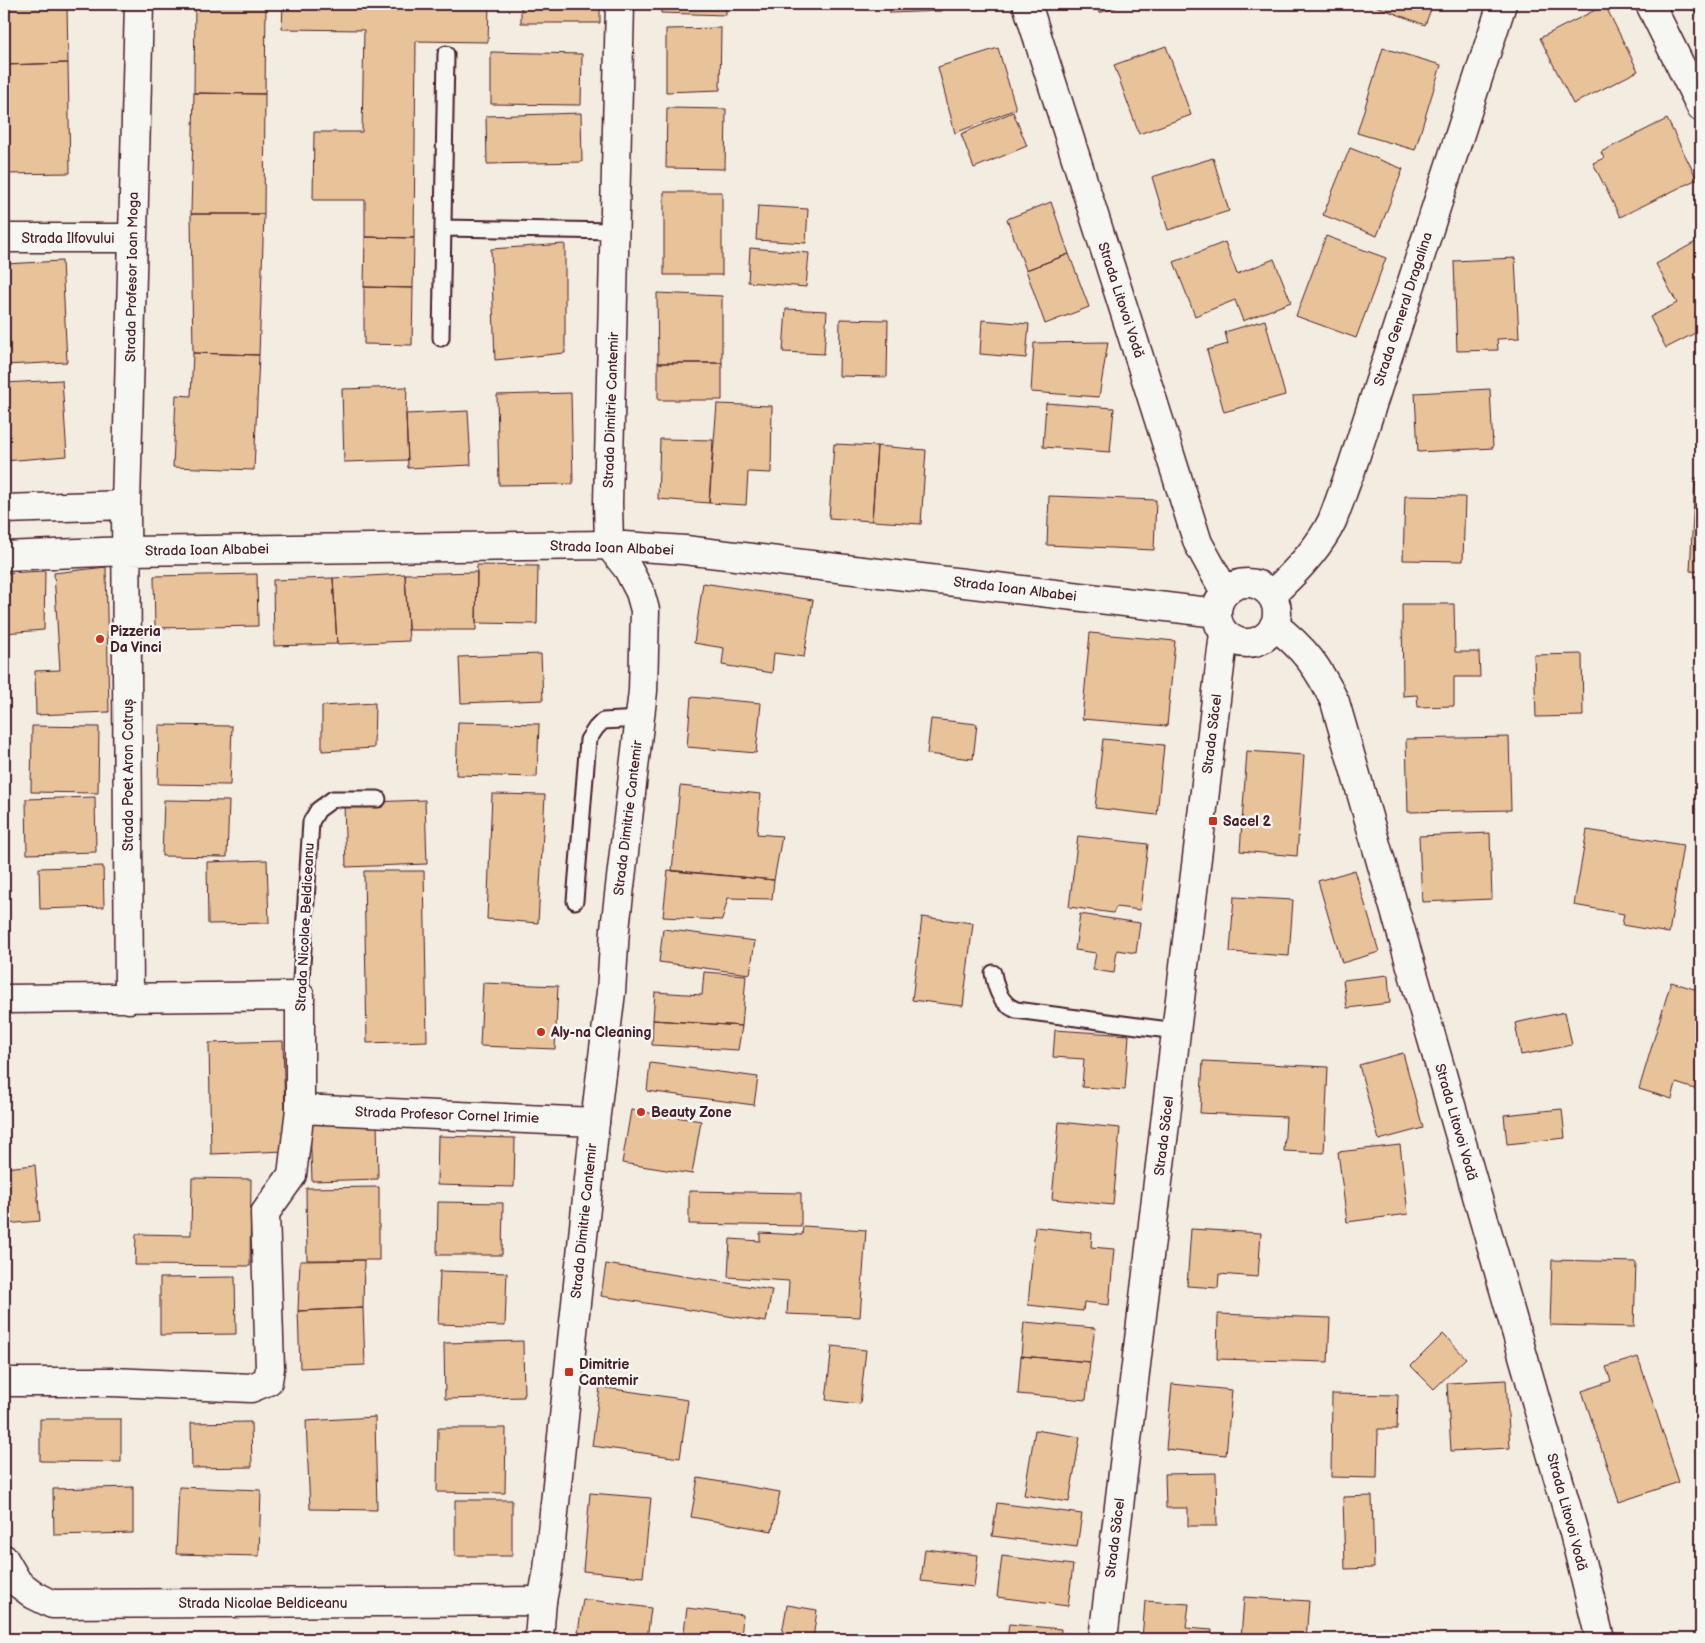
<svg xmlns="http://www.w3.org/2000/svg" width="1705" height="1643" viewBox="0 0 1705 1643" font-family="'Balsamiq Sans',sans-serif">
  <rect width="100%" height="100%" fill="#f3ece0"/>
  <filter id="ink" filterUnits="userSpaceOnUse"><feTurbulence type="fractalNoise" baseFrequency=".02" numOctaves="2"/><feDisplacementMap in="SourceGraphic" scale="10" xChannelSelector="R" yChannelSelector="G"/><feConvolveMatrix kernelMatrix="1 2 1 2 8 2 1 2 1" color-interpolation-filters="sRGB"/></filter>
  <g filter="url(#ink)">
    <path fill="#e8c399" stroke="#4a1f2b" d="M4,4H67L68,63L4,65Z
      M195,4H266L265,94L194,93Z
      M283,4H489L488,42L416,41L414,238L365,237V200H313L314,132H362L364,30L282,29Z
      M521,4H600V23H521Z
      M661,4H726V15L661,13Z
      M890,4H942V11L890,13Z
      M1095,4H1125L1099,13Z
      M1370,4H1433L1425,25Z
      M1692,4H1701V22Z
      M1605,5L1638,71L1573,104L1540,38Z
      M721,28L720,90L666,92V29Z
      M1166,46L1191,115L1139,134L1114,65Z
      M998,48L1016,109L955,133L938,67Z
      M1383,48L1441,65L1415,150L1357,133Z
      M491,52L582,54L581,105L491,104Z
      M68,63L70,173L4,174V65Z
      M194,93L265,94L264,214H191Z
      M667,108L726,109L725,169L666,168Z
      M1013,112L1027,146L974,168L961,134Z
      M581,113L582,162L487,164L486,116Z
      M1667,119L1697,179L1620,217L1593,163L1604,158L1601,152Z
      M1350,148L1403,169L1377,236L1323,215Z
      M1213,158L1229,211L1168,230L1152,177Z
      M664,192H722V275H664Z
      M1051,202L1069,254L1026,270L1007,219Z
      M758,206L808,209L806,243L756,240Z
      M191,214H264L259,355L193,353Z
      M1326,236L1386,258L1356,338L1296,316Z
      M365,237L414,238L413,288L364,287Z
      M1701,239V330L1666,348L1650,317L1677,303L1656,264Z
      M1225,242L1237,274L1274,259L1291,302L1243,321L1235,300L1195,316L1174,262Z
      M565,244V353L495,360L491,249Z
      M750,248L809,253L806,287L748,282Z
      M1069,254L1089,307L1045,324L1026,270Z
      M1515,258L1519,338L1497,339L1498,350L1457,351L1454,261Z
      M62,261L67,362L4,365V264Z
      M364,287L413,288L412,345L364,344Z
      M657,293L722,296V363H658Z
      M786,309L827,311L824,354L783,352Z
      M840,319L888,320L887,377L839,376Z
      M982,320L1029,324L1026,358L980,354Z
      M1265,320L1285,395L1224,412L1207,350L1228,344L1225,332Z
      M1108,342L1099,397L1031,392L1034,343Z
      M193,353L259,355L254,470L173,467L176,395L191,396Z
      M658,363H722V400H658Z
      M62,380L67,456L4,461V383Z
      M407,387L406,414L408,460L344,462L342,389Z
      M1490,389L1493,448L1418,452L1415,393Z
      M571,393L573,484L499,485L497,395Z
      M1046,403L1114,408L1110,452L1043,447Z
      M717,404L772,406L771,473L748,472L746,505L709,503Z
      M468,411L471,465L408,468L406,414Z
      M660,439L713,440L709,503L658,499Z
      M834,444L877,446L872,521L829,518Z
      M877,446L926,450L921,524L872,521Z
      M1695,478H1701V572L1690,571Z
      M1049,496L1156,500L1154,550L1047,545Z
      M1405,496L1465,497L1463,561L1403,560Z
      M477,565L538,566L537,624L476,623Z
      M106,567L109,712L36,715L35,671L60,670L54,573Z
      M45,571L44,630L4,633V573Z
      M477,572L476,630H408L405,574Z
      M257,574L258,626L155,628L154,576Z
      M405,574L409,641L337,644L333,578Z
      M333,578L337,644L274,646L273,580Z
      M703,583L813,600L804,657L774,653L772,673L722,665L724,648L694,643Z
      M1402,604H1454L1455,652H1479L1480,677H1454V706L1418,707L1417,695L1403,696Z
      M1090,633L1175,641L1167,726L1082,719Z
      M541,654L543,700L461,703L459,657Z
      M1582,654L1583,716L1536,717L1534,655Z
      M691,697L761,703L756,753L687,747Z
      M375,703L374,748L322,751V706Z
      M931,719L977,724L973,759L927,754Z
      M458,722L539,724L537,777L456,775Z
      M159,725L232,726L230,785L158,784Z
      M32,726L99,727L98,793L31,792Z
      M1509,737L1511,810L1408,812L1406,739Z
      M1103,739L1164,745L1157,815L1095,808Z
      M1247,751L1304,755L1297,856L1240,851Z
      M680,786L761,794L757,834L782,836L774,880L672,871Z
      M492,794L545,795L538,923L487,919Z
      M95,797L96,852L27,854L26,799Z
      M164,800L229,801L227,857L162,856Z
      M425,800L427,864L346,867L344,803Z
      M1587,830L1683,845L1669,933L1622,925L1624,914L1574,905Z
      M1490,833L1492,899L1422,902L1419,836Z
      M1078,836L1148,844L1140,910L1116,907L1113,913L1069,907Z
      M267,860L269,923L208,924L207,862Z
      M103,866L104,907L40,909L39,868Z
      M668,870L774,880L772,899L728,898L722,920L663,917Z
      M1355,870L1379,952L1342,963L1318,881Z
      M364,871H424L427,1041L367,1043Z
      M1234,897L1293,900L1289,956L1230,952Z
      M1080,914L1140,923L1136,953L1117,950L1114,973L1093,970L1096,953L1075,950Z
      M922,917L973,923L963,1006L912,1000Z
      M663,929L755,941L750,974L659,962Z
      M704,972L746,975L742,1026L653,1020L655,992L702,995Z
      M1388,975L1390,1003L1347,1008L1343,980Z
      M1671,982L1701,991V1091L1676,1083L1672,1099L1639,1089Z
      M483,983L558,986L555,1049L480,1046Z
      M1565,1012L1572,1045L1521,1055L1515,1023Z
      M653,1020L742,1026L738,1050L652,1045Z
      M1055,1030L1129,1035L1125,1090L1082,1087L1084,1059L1053,1057Z
      M283,1041L286,1151L211,1154L209,1043Z
      M1403,1053L1423,1128L1379,1140L1359,1065Z
      M1203,1061L1328,1067L1324,1153L1284,1151L1286,1117L1200,1113Z
      M650,1063L758,1077L754,1105L647,1091Z
      M1562,1109L1565,1138L1507,1144L1504,1115Z
      M631,1110L701,1121L692,1174L622,1163Z
      M377,1121L378,1179L312,1181L310,1123Z
      M1059,1122L1120,1128L1113,1205L1052,1199Z
      M438,1136L515,1138L514,1187L437,1185Z
      M1400,1145L1408,1214L1347,1222L1338,1152Z
      M35,1165L40,1221L4,1224V1168Z
      M192,1178L251,1179L250,1266L135,1265L136,1234L191,1235Z
      M379,1187V1260H307L306,1188Z
      M689,1191L801,1193V1226L689,1224Z
      M438,1202L503,1203L502,1255H437Z
      M803,1226L866,1230L860,1317L787,1314L789,1281L728,1277L730,1239L760,1241V1233L802,1235Z
      M1035,1227L1092,1233L1091,1247L1114,1249L1109,1305L1084,1302L1083,1311L1028,1305Z
      M1191,1229L1261,1233L1258,1277L1219,1274L1218,1288L1187,1286Z
      M364,1260L363,1308L298,1311L300,1261Z
      M1552,1260L1636,1262L1634,1327L1550,1325Z
      M606,1264L772,1290L766,1322L601,1296Z
      M440,1271L507,1273L505,1326L438,1324Z
      M235,1277L236,1334L160,1335V1278Z
      M363,1308L365,1365L300,1368L298,1311Z
      M1218,1314L1330,1318L1328,1362L1217,1359Z
      M1024,1322L1095,1328L1090,1362L1021,1356Z
      M1443,1334L1466,1358L1434,1389L1411,1366Z
      M523,1341L524,1397L445,1399L444,1343Z
      M832,1346L866,1350L860,1404L826,1400Z
      M1021,1356L1090,1362L1086,1400L1018,1394Z
      M1638,1357L1679,1482L1619,1502L1582,1391L1611,1381L1606,1367Z
      M1506,1380L1510,1448L1451,1451L1447,1383Z
      M1172,1384L1232,1390L1226,1455L1166,1449Z
      M600,1387L688,1400L680,1458L592,1446Z
      M1332,1394L1398,1395L1397,1429H1378L1377,1478L1331,1477Z
      M375,1417L377,1510L310,1509L306,1421Z
      M40,1419H121V1462L40,1461Z
      M251,1422L252,1467L192,1468L191,1423Z
      M438,1428H506L505,1493L437,1492Z
      M1035,1430L1080,1437L1069,1502L1024,1495Z
      M1216,1473L1217,1526H1188V1508H1166L1165,1474Z
      M698,1478L780,1492L772,1531L691,1517Z
      M133,1487V1533L54,1535L53,1489Z
      M179,1487L261,1490L259,1556L176,1554Z
      M590,1493L651,1498L643,1577L583,1571Z
      M1372,1496L1374,1568L1345,1569L1343,1497Z
      M455,1500H512V1556H455Z
      M997,1503L1082,1514L1077,1547L992,1536Z
      M925,1549L978,1555L974,1587L921,1581Z
      M1002,1556L1073,1565L1068,1606L997,1597Z
      M1244,1597L1309,1601L1306,1639H1241Z
      M583,1599L651,1608L647,1639H577Z
      M1145,1601L1189,1604L1186,1628L1212,1630L1211,1639H1142Z
      M787,1605L817,1610L813,1639H781Z
      M687,1608L743,1615L741,1639H683Z
      M1009,1624L1061,1629L1060,1639H1007Z"/>
    <g fill="none" stroke-linecap="round" stroke-linejoin="round">
      <defs>
        <path id="service" d="M443,228L616,231
          M441,338L446,54
          M575,901L588,740L596,728L603,721L640,719
          M993,973C996,989 1000,1003 1016,1010L1176,1031
          M300,996L311,822L318,810L333,799H378"/>
        <path id="minor" d="M1027,4L1198,543L1225,592
          M1650,4L1701,107
          M4,238H133
          M4,509L126,505
          M4,556L127,551L609,545L685,550L1217,613
          M1217 613a30 30 0 1 1 60 0a30 30 0 1 1-60 0Z
          M1271,595C1293,575 1319,548 1332,521C1339,504 1344,487 1351,470L1502,4
          M1274,625C1305,649 1318,667 1335,702L1574,1533L1600,1639
          M4,999L300,996V1109L292,1175L265,1213L270,1368L268,1381L251,1388L112,1382H4
          M129,999L126,505L139,4
          M300,1109L595,1122
          M4,1559L18,1583L34,1595L52,1604L542,1601
          M1103,1639L1224,633"/>
        <path id="tertiary" d="M539,1639L542,1601L548,1570L595,1122L611,992L615,929L643,691L645,610L640,592L628,569L609,545L608,503L620,4"/>
      </defs>
      <use href="#service" stroke="#4a1f2b" stroke-width="19"/>
      <use href="#minor" stroke="#4a1f2b" stroke-width="31"/>
      <use href="#tertiary" stroke="#4a1f2b" stroke-width="31"/>
      <use href="#service" stroke="#f6f6f2" stroke-width="15"/>
      <use href="#minor" stroke="#f6f6f2" stroke-width="28"/>
      <use href="#tertiary" stroke="#f6f6f2" stroke-width="28"/>
    </g>
  </g>
  <g fill="#c8321e" stroke="#f6f6f2" stroke-width="2">
    <circle cx="100" cy="639" r="5"/>
    <rect x="1208" y="816" width="10" height="10" rx="2.5"/>
    <circle cx="541" cy="1032" r="5"/>
    <circle cx="641" cy="1112" r="5"/>
    <rect x="564" y="1367" width="10" height="10" rx="2.5"/>
  </g>
  <g text-anchor="middle" dominant-baseline="central" stroke-width="5" stroke-linejoin="round" paint-order="stroke">
    <g font-size="14" fill="#4a1f2b" stroke="#f6f6f2">
      <text x="68" y="238">Strada Ilfovului</text>
      <text transform="translate(132 277) rotate(-89)">Strada Profesor Ioan Moga</text>
      <text transform="translate(1121 300) rotate(72)">Strada Litovoi Vodă</text>
      <text transform="translate(1403 309) rotate(-72)">Strada General Dragalina</text>
      <text transform="translate(611 410) rotate(-88)">Strada Dimitrie Cantemir</text>
      <text transform="translate(612 548) rotate(2)">Strada Ioan Albabei</text>
      <text transform="translate(207 550) rotate(-1)">Strada Ioan Albabei</text>
      <text transform="translate(1015 589) rotate(7)">Strada Ioan Albabei</text>
      <text transform="translate(1212 734) rotate(-83)">Strada Săcel</text>
      <text transform="translate(128 775) rotate(-90)">Strada Poet Aron Cotruș</text>
      <text transform="translate(628 818) rotate(-83)">Strada Dimitrie Cantemir</text>
      <text transform="translate(305 927) rotate(-87)">Strada Nicolae Beldiceanu</text>
      <text transform="translate(447 1115) rotate(2)">Strada Profesor Cornel Irimie</text>
      <text transform="translate(1456 1122) rotate(74)">Strada Litovoi Vodă</text>
      <text transform="translate(1164 1136) rotate(-83)">Strada Săcel</text>
      <text transform="translate(584 1221) rotate(-84)">Strada Dimitrie Cantemir</text>
      <text transform="translate(1567 1512) rotate(75)">Strada Litovoi Vodă</text>
      <text transform="translate(1115 1538) rotate(-83)">Strada Săcel</text>
      <text x="263" y="1603">Strada Nicolae Beldiceanu</text>
    </g>
    <g font-size="14" font-weight="bold" fill="#4a1f2b" stroke="#f6f6f2" text-anchor="start">
      <text x="110" y="631">Pizzeria<tspan x="110" dy="16">Da Vinci</tspan></text>
      <text x="1223" y="821">Sacel 2</text>
      <text x="551" y="1032">Aly-na Cleaning</text>
      <text x="651" y="1112">Beauty Zone</text>
      <text x="579" y="1364">Dimitrie<tspan x="579" dy="16">Cantemir</tspan></text>
    </g>
  </g>
  <rect width="1705" height="1643" fill="none" stroke="#f6f6f2" stroke-width="20"/>
  <rect x="10" y="10" width="1685" height="1623" fill="none" stroke="#4a1f2b" stroke-width="2" filter="url(#ink)"/>
</svg>
